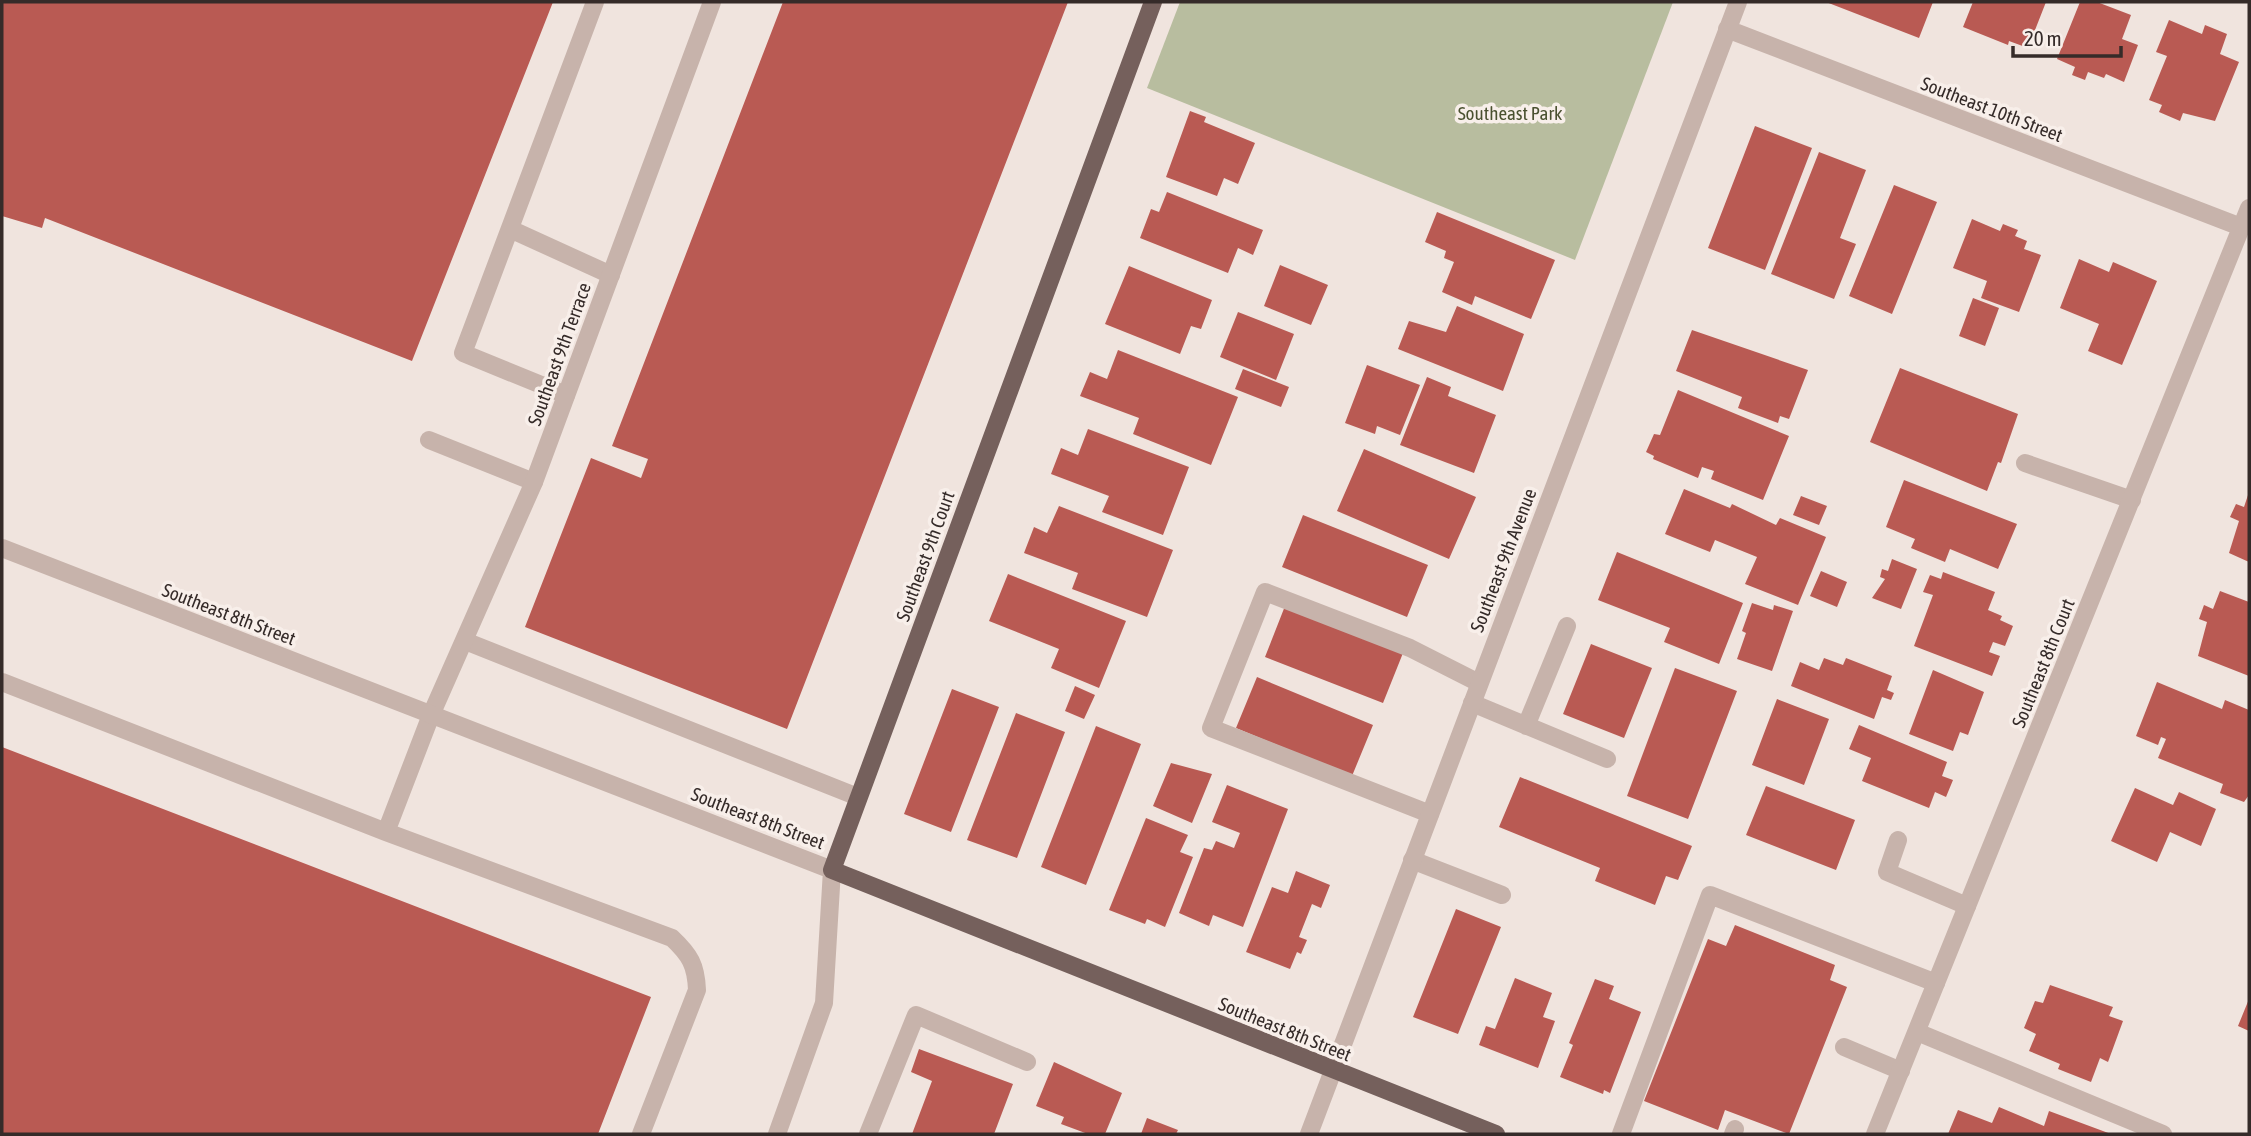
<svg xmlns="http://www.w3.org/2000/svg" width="2251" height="1136" viewBox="0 0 2251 1136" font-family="'Asap Condensed',sans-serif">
  <rect width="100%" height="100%" fill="#f0e4de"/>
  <path fill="#b8bd9f" d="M1180,2H1673L1575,260L1147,88Z"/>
  <path fill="#b95a53" d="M2,2H553L412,361L45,218L42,228L2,216Z
    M783,2H1068L787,729L525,627L591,458L641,478L648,459L612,446Z
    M1826,2H1933L1919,38Z
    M1973,2H2046L2028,48L2009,41L2008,45L1963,27Z
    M2080,2H2097L2131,15L2122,39L2138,45L2124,82L2106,74L2104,78L2088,72L2085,80L2072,75L2075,67L2057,59Z
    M2169,20L2202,34L2205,25L2227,34L2220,54L2239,62L2215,121L2183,113L2180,121L2159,112L2162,105L2149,100L2167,56L2156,52Z
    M1190,111L1206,117L1204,122L1255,143L1238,184L1224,178L1217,196L1166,177Z
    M1755,126L1812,148L1765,270L1708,248Z
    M1819,152L1866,170L1840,238L1856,244L1834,299L1771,274Z
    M1894,185L1937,202L1892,314L1849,296Z
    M1167,192L1263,230L1253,255L1238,248L1228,273L1140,238L1151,209L1159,212Z
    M1437,212L1555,260L1531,319L1475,296L1472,305L1442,292L1454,262L1444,258L1446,251L1425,242Z
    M1972,219L2000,231L2003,224L2018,230L2015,236L2027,241L2024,249L2041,255L2019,312L1981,298L1987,281L1953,268Z
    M2079,259L2109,272L2113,262L2157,281L2122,365L2088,351L2099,324L2060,308Z
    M1280,265L1328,285L1311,325L1264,306Z
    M1129,266L1212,300L1201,329L1191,326L1180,354L1105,324Z
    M1973,298L1999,308L1985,346L1959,336Z
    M1457,306L1524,334L1503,391L1398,349L1409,321L1446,332Z
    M1238,312L1294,334L1276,380L1220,357Z
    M1692,330L1808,370L1789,419L1780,416L1778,423L1738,408L1742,397L1676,371Z
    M1118,350L1238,397L1211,465L1133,434L1139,418L1080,396L1090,372L1107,379Z
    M1367,365L1420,385L1400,435L1377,426L1375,434L1345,423Z
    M1900,368L2018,414L2001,463L1998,462L1987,491L1870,442Z
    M1243,369L1289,387L1281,407L1235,389Z
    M1427,377L1451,387L1448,396L1496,415L1474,473L1400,445Z
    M1678,390L1789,436L1763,500L1711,479L1714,471L1702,467L1698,478L1653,459L1654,456L1646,452L1654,434L1660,435Z
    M1088,429L1189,467L1163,535L1102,512L1109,496L1051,474L1061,448L1078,455Z
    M1364,449L1476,497L1449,559L1337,511Z
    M1904,480L2017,524L1998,569L1950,549L1945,562L1911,548L1915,539L1886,527Z
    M1684,489L1730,508L1732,504L1776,525L1780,518L1826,537L1798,605L1745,584L1757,557L1715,540L1710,552L1665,534Z
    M2249,492V562L2229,553L2239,521L2230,517L2236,504L2244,507Z
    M1801,496L1827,506L1819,525L1793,515Z
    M1059,506L1173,550L1147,617L1072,589L1078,573L1024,553L1034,527L1047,533Z
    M1303,515L1428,565L1407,617L1282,567Z
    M1617,552L1743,603L1719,664L1664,642L1670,628L1598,600Z
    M1892,559L1917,569L1901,609L1872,598L1885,579L1880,577L1882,569L1888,571Z
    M1821,571L1847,582L1837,607L1810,596Z
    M1943,572L1995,592L1988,610L2002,616L2000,620L2013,626L2005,646L1993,642L1989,652L2000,656L1992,676L1914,646L1933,595L1923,592L1930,575L1941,579Z
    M1008,574L1126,621L1099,688L1051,668L1059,649L989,621Z
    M2220,591L2249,602V676L2198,656L2207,622L2199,619L2204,605L2213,609Z
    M1752,603L1773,610L1774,605L1793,611L1772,671L1737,659L1746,633L1742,631Z
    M1285,606L1403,653L1383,703L1265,657Z
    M1591,644L1652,668L1624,738L1563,714Z
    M1824,658L1843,665L1846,658L1892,676L1887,690L1894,693L1891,700L1882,697L1874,719L1791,686L1800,662L1819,670Z
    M1675,668L1737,691L1688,819L1627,796Z
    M1933,670L1984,692L1968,735L1960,732L1953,751L1909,734Z
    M1257,677L1373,725L1352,776L1236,728Z
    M2157,682L2222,709L2225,700L2249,710V795L2244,802L2220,793L2223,784L2158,758L2166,739L2161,737L2158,745L2136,736Z
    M1075,686L1095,695L1084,719L1065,711Z
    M952,689L999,707L951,832L904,814Z
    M1777,699L1829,719L1804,785L1752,765Z
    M1016,713L1065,732L1017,858L967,840Z
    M1859,725L1947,762L1942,776L1953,780L1946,797L1935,792L1929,808L1862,781L1871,758L1849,749Z
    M1096,726L1141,744L1086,885L1041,867Z
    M2,747L651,997L598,1134H2Z
    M1171,763L1212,774L1192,823L1153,806Z
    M1520,777L1692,846L1678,880L1666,876L1655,905L1595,881L1600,868L1499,827Z
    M1227,785L1288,809L1243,927L1213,915L1209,926L1179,913L1204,848L1212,850L1216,841L1234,848L1240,833L1212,822Z
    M1766,786L1855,820L1836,870L1746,835Z
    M2135,788L2173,805L2179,792L2216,809L2201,846L2170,832L2157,862L2111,841Z
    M1146,818L1188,835L1180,852L1193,857L1165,927L1147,919L1145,924L1109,910Z
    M1296,871L1330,885L1321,908L1312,904L1299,937L1307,940L1301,954L1297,952L1290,969L1246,952L1272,887L1288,893Z
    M1456,909L1501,927L1458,1034L1413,1017Z
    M1735,925L1835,965L1830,980L1847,987L1789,1134L1725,1110L1718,1130L1644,1101L1708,939L1726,946Z
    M1515,978L1552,993L1543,1017L1555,1021L1538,1068L1479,1045L1486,1026L1495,1029Z
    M1595,979L1614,986L1609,999L1641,1012L1610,1093L1604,1090L1603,1094L1560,1077L1573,1045L1569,1043Z
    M2050,985L2113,1007L2109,1016L2123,1021L2108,1062L2100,1058L2091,1082L2058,1069L2060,1064L2029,1051L2036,1034L2024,1028L2035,1001L2043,1003Z
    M2249,999V1031L2238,1026Z
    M919,1049L1013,1084L994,1134H912L932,1081L911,1072Z
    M1054,1062L1122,1093L1105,1134H1088L1061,1124L1064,1117L1036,1106Z
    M1999,1107L2044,1126L2049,1111L2111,1134H1948L1958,1110L1992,1123Z
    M1147,1118L1178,1130L1176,1134H1141Z"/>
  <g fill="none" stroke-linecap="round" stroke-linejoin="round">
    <path stroke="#c7b3ab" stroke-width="18" d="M510,229L611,275
      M566,395L463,353L595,2
      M429,440L534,482
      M2025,463L2132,500
      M465,641L858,797
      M2,682L386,832L672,938C690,955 696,965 697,990L641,1134
      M1472,703L1607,759
      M1526,726L1567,626
      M1430,814L1211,728L1265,592L1410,648L1479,683
      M386,832L431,715
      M1898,840L1887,872L1967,906
      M1412,860L1502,895
      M1917,1032L2163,1134
      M1844,1047L1901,1071
      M868,1134L916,1015L1027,1062
      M1621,1134L1710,895L1936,983
      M1733,1134L1735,1129"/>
    <path stroke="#c7b3ab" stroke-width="18" d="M1727,29L2241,227
      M431,715L534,482L712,2
      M1309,1134L1738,2
      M1875,1134L2249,208"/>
    <path stroke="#c7b3ab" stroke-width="18" d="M2,548L832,870L824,1003L777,1134"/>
    <path stroke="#75605c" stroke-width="18" d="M1153,2L832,870L1496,1134"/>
  </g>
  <g text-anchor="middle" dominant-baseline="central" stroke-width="7" stroke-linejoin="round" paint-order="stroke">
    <g font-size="19" fill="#352b29" stroke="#f8efea">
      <text transform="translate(1992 109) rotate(21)">Southeast 10th Street</text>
      <text transform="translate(559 354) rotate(-70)">Southeast 9th Terrace</text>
      <text transform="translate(925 556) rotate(-70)">Southeast 9th Court</text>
      <text transform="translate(1503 560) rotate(-69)">Southeast 9th Avenue</text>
      <text transform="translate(229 614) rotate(21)">Southeast 8th Street</text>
      <text transform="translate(2043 663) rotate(-68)">Southeast 8th Court</text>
      <text transform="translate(758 818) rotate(21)">Southeast 8th Street</text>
      <text transform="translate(1285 1029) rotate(22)">Southeast 8th Street</text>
    </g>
    <g font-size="19" fill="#4a5130" stroke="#f8efea">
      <text x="1510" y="113">Southeast Park</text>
    </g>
  </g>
  <rect width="2251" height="1136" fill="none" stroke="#352b29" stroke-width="7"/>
  <path d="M2013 46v10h108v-10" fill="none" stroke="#352b29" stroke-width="3.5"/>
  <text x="2024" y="46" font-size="21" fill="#352b29" stroke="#f8efea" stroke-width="5" paint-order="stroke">20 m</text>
</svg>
